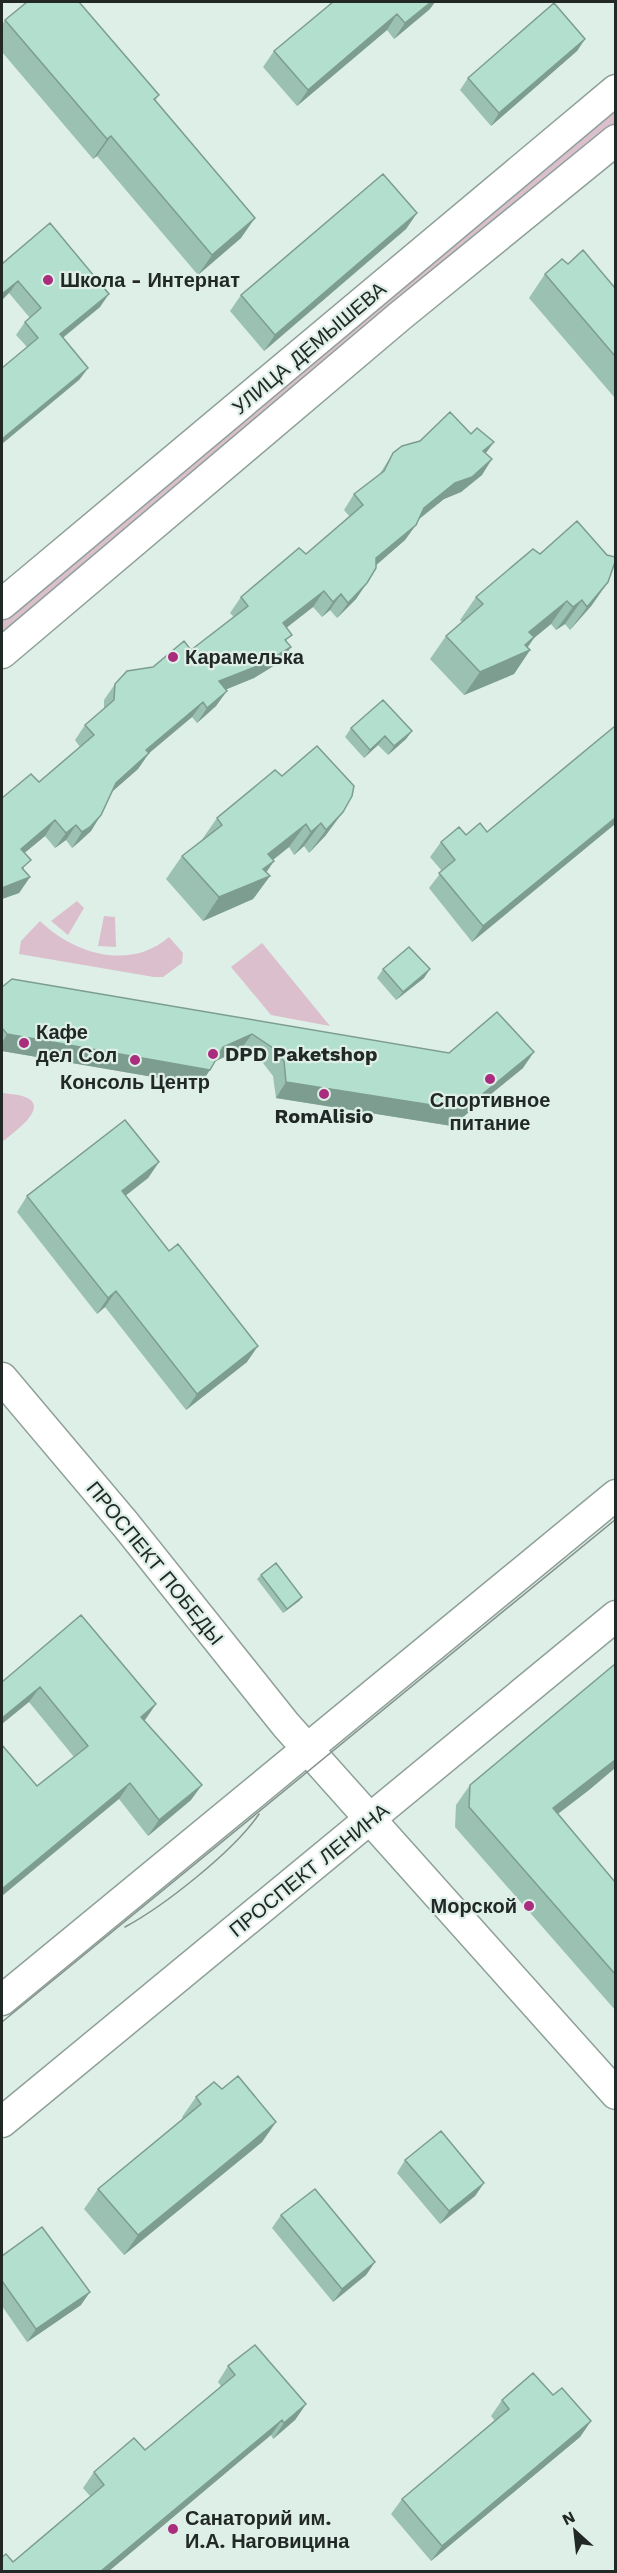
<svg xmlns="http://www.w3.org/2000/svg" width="617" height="2573" viewBox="0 0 617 2573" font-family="'Work Sans',sans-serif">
  <rect width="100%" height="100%" fill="#ddefe7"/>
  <path fill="#dbbfcd" d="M615,106V123L2,638V621Z
    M77,901L84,908L68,935L51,921Z
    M104,916L115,917L116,947L98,946Z
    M40,921C74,954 130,971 169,937L183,953L182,963L163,977H154L19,954L21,941Z
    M262,943L330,1026L271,1015L231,967Z
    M2,1093C9,1094 18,1094 25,1097C52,1107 10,1135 2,1142Z"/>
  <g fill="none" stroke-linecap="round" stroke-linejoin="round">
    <defs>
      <path id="minor" d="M2,604L616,90
        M2,653L400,316L616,140
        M2,1378L126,1525L286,1725L616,2094
        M2,2000L616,1495
        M2,2122L616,1616"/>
    </defs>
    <use href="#minor" stroke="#8fa099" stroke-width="33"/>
    <use href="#minor" stroke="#fff" stroke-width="30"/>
    <path stroke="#86928d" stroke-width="1.5" d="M125,1927C164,1906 234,1851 259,1814
      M2,2022L616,1519"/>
  </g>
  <path fill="#9ac1b1" d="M333,2L430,9L394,39L387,30L297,106L263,67L274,51Z
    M5,20L159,95L155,101L241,238L198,275L97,156L93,159L2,52V25Z
    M585,39L577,51L491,126L460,90L468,78Z
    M417,213L406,229L264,351L230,311L241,295Z
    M3,263L100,307L63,338L88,368L79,380L27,347L16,335L25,322L30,318L9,293Z
    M568,264L615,288V398L529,298L545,274Z
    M393,453H486L482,475L461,492L444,499L419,519L405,540L376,565L356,599L337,618L330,610L322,617L313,607L286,628L287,642L291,647L280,662L254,678L226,689L216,706L197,723L192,717L149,753L138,769L111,792L91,831L79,842L72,848L66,840L55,848L45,836L24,853V870L30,877L19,893L2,899V798L39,782L80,747L75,740L85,725L104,709V700L115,684L191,650L234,617L230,613L241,597L306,554L350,517L344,510L354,494L379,475Z
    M540,554L592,605L570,630L565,624L556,630L551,624L534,638L527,647L530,650L514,674L464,695L430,659L446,636L462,622L460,620L476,597Z
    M351,728L412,731L406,739L388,755L378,745L364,758L345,737Z
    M317,746L326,835L309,853L304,846L294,855L289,847L273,860L274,861L266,872L270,876L253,899L203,921L166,879L182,856L201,841L217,818L282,776Z
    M615,824L472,942L429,888L442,871L430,857L441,842L466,835L487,832Z
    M383,969L424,978L396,1000L377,978Z
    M2,987L523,1068L452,1126L276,1098L273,1076L263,1063L241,1049L215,1061L200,1085L2,1051Z
    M159,1162L148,1178L125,1196L247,1362L186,1410L105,1307L97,1314L17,1212L27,1196Z
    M261,1575L302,1597L299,1601L283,1613L257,1579Z
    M615,1664V1768L589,1790L558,1814L615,1882V2010L455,1827L456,1805L470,1785Z
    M2,1682L156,1704L144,1721L191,1800L148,1836L119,1799L37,1786L74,1757L29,1702Z
    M222,2089L276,2122L262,2142L124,2255L84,2209L98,2189L183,2119L182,2117L196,2097Z
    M405,2160L484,2183L475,2196L440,2224L397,2173Z
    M281,2215L375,2262L366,2275L333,2302L272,2228Z
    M2,2256L81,2305L27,2342L2,2306Z
    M228,2366L306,2404L295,2420L273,2439L271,2435L109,2571H2L90,2496L83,2488L94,2472L145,2450L221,2386L218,2382Z
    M502,2400L591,2421L580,2437L431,2561L391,2514L402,2499L495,2421L491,2416Z"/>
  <path fill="#7d9d90" d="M431,2H435L430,9L394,39L405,23Z
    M397,14L387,30L297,106L308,90Z
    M585,39L577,51L491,126L499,113Z
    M111,136L97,156L93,159L107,139Z
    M417,213L406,229L264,351L275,335Z
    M255,218L241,238L198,275L212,255Z
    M18,281L9,293L2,300V294Z
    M109,294L100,307L51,347L60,334Z
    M88,368L79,380L2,444V439Z
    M494,442L483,457V451Z
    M492,459L482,475L461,492L444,499L413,524L424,508L455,483Z
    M416,525L405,540L366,574L376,558Z
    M608,582L592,605L570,630L587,607Z
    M367,583L356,599L337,618L348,603Z
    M324,591L313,607L272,639L283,623Z
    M341,594L330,610L322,617L333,602Z
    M582,600L565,624L556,630L573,607Z
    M567,601L551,624L534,638L523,654L530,650L514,674L464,695L480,672Z
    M291,647L280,662L254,678L208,697L219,681Z
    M227,691L216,706L197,723L207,708Z
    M203,702L192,717L135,765L146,750Z
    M412,731L406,739L388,755L394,746Z
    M385,736L378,745L364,758L370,750Z
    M149,753L138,769L105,798L116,783Z
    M343,812L326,835L309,853L326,830Z
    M101,815L91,831L79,842L72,848L82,832Z
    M615,818V824L472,942L483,926Z
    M55,820L45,836L10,865L21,849Z
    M321,823L304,846L294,855L311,832Z
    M306,824L289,847L251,877L268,854Z
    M76,825L66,840L55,848L66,833Z
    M274,861L261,880L270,876L253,899L203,921L219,897L263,869Z
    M30,877L19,893L2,899V888Z
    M430,969L424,978L396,1000L403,992Z
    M7,1034L210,1070L200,1085L2,1051V1043Z
    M252,1034L241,1049L212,1063L223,1047Z
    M534,1052L523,1068L452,1126L276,1098L286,1082Z
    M159,1162L148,1178L111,1207L122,1191Z
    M116,1291L105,1307L97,1314L108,1298Z
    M258,1346L247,1362L186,1410L197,1394Z
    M302,1597L299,1601L283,1613L287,1609Z
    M40,1687L29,1702L2,1724V1718Z
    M156,1704L145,1720L130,1733L141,1717Z
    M615,1760V1768L589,1790L539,1828L553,1808Z
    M130,1783L119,1799L2,1896V1889Z
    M202,1785L191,1800L148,1836L159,1820Z
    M276,2122L262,2142L124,2255L138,2235Z
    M484,2183L475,2196L440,2224L449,2211Z
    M375,2262L366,2275L333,2302L342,2289Z
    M90,2292L81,2305L27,2342L36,2329Z
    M306,2404L295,2420L273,2439L284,2423Z
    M282,2420L271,2435L109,2571H101Z
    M591,2421L580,2437L431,2561L442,2546Z"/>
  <path fill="#b3e0ce" stroke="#7d9d90" stroke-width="1.5" d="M27,2H79L159,95L154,99L255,218L212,255L111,136L107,139L5,20Z
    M333,2H431L405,23L397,14L308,90L274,51Z
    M554,3L585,39L499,113L468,78Z
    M383,174L417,213L275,335L241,295Z
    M50,223L109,294L60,334L88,368L2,439V368L38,338L25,322L41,308L18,281L2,294V261L3,263Z
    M583,250L615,288V356L545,274L562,259L568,264Z
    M450,412L471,434L477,428L494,442L483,451L492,459L472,477L455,483L424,508L416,525L376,558V568L367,583L348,603L341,594L333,602L324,591L283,623L292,635L285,640L291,647L265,663L219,681L227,691L207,708L203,702L146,750L149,753L116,783L101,815L90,827L82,832L76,825L66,833L55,820L21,849L31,860L22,868L30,877L2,888V798L31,774L39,782L94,735L85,725L114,700L115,684L127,671L153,667L184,641L191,650L248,606L241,597L299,548L306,554L363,505L354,494L384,471L393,453L402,446L420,441Z
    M577,521L607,555L615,557V562L608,582L587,607L582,600L573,607L567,601L529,632L534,637L525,645L530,650L480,672L446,636L483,604L476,597L533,549L540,554Z
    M383,700L412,731L394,746L385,736L370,750L351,728Z
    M615,726V818L483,926L439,873L455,860L441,842L459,827L466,835L480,823L487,832Z
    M317,746L354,786L352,796L343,812L326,830L321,823L311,832L306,824L268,854L274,861L263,869L270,876L219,897L182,856L222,825L217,818L275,770L282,776Z
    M409,947L430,969L403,992L383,969Z
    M12,979L449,1053L497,1012L534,1052L463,1110L286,1082L284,1061L273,1048L252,1034L223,1047L210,1070L7,1034L2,1028V987Z
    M125,1120L159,1162L122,1191L169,1251L178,1244L258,1346L197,1394L116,1291L108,1298L27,1196Z
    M276,1563L302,1597L287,1609L261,1575Z
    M81,1615L156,1704L141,1717L202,1785L159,1820L130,1783L2,1889V1745L37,1786L88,1746L40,1687L2,1718V1682Z
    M615,1664V1760L553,1808L615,1882V1974L469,1807L470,1785Z
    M238,2076L276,2122L138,2235L98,2189L201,2104L196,2097L214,2082L222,2089Z
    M441,2131L484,2183L449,2211L405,2160Z
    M315,2189L375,2262L342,2289L281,2215Z
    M42,2227L90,2292L36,2329L2,2281V2256Z
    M255,2345L306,2404L284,2423L282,2420L101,2571H2V2557L6,2554L13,2562L104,2485L94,2472L134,2438L145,2450L235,2375L228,2366Z
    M533,2373L553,2395L562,2388L591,2421L442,2546L402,2499L509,2409L502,2400Z"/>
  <g fill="#aa2c7c" stroke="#ddefe7" stroke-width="2">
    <circle cx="48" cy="280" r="6"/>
    <circle cx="173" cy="657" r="6"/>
    <circle cx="24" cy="1043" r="6"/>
    <circle cx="213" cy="1054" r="6"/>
    <circle cx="135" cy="1060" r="6"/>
    <circle cx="490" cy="1079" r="6"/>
    <circle cx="324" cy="1094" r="6"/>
    <circle cx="529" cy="1906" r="6"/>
    <circle cx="173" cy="2529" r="6"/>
  </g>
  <g text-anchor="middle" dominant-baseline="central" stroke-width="4.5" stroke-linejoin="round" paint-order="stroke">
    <g font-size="20" font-weight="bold" fill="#222826" stroke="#ddefe7" text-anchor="start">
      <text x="60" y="280">Школа - Интернат</text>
      <text x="185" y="657">Карамелька</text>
      <text x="36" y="1032">Кафе<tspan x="36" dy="23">дел Сол</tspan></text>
      <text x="225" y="1054">DPD Paketshop</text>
      <text x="135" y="1082" text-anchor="middle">Консоль Центр</text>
      <text x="490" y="1100" text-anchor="middle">Спортивное<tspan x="490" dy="23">питание</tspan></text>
      <text x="324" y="1116" text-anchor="middle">RomAlisio</text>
      <text x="517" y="1906" text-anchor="end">Морской</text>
      <text x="185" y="2518">Санаторий им.<tspan x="185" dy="23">И.А. Наговицина</tspan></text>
    </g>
    <g font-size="20" fill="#222826" stroke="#ddefe7">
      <text transform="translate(309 348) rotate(-40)">УЛИЦА ДЕМЫШЕВА</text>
      <text transform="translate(155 1563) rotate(51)">ПРОСПЕКТ ПОБЕДЫ</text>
      <text transform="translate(309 1870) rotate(-39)">ПРОСПЕКТ ЛЕНИНА</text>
    </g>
  </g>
  <rect width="617" height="2573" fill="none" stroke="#222826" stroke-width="6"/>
  <g transform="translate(575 2531) rotate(333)" stroke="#ddefe7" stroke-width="4.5" paint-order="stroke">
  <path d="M0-4.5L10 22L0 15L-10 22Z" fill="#222826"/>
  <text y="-9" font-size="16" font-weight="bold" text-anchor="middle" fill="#222826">N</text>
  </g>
</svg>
